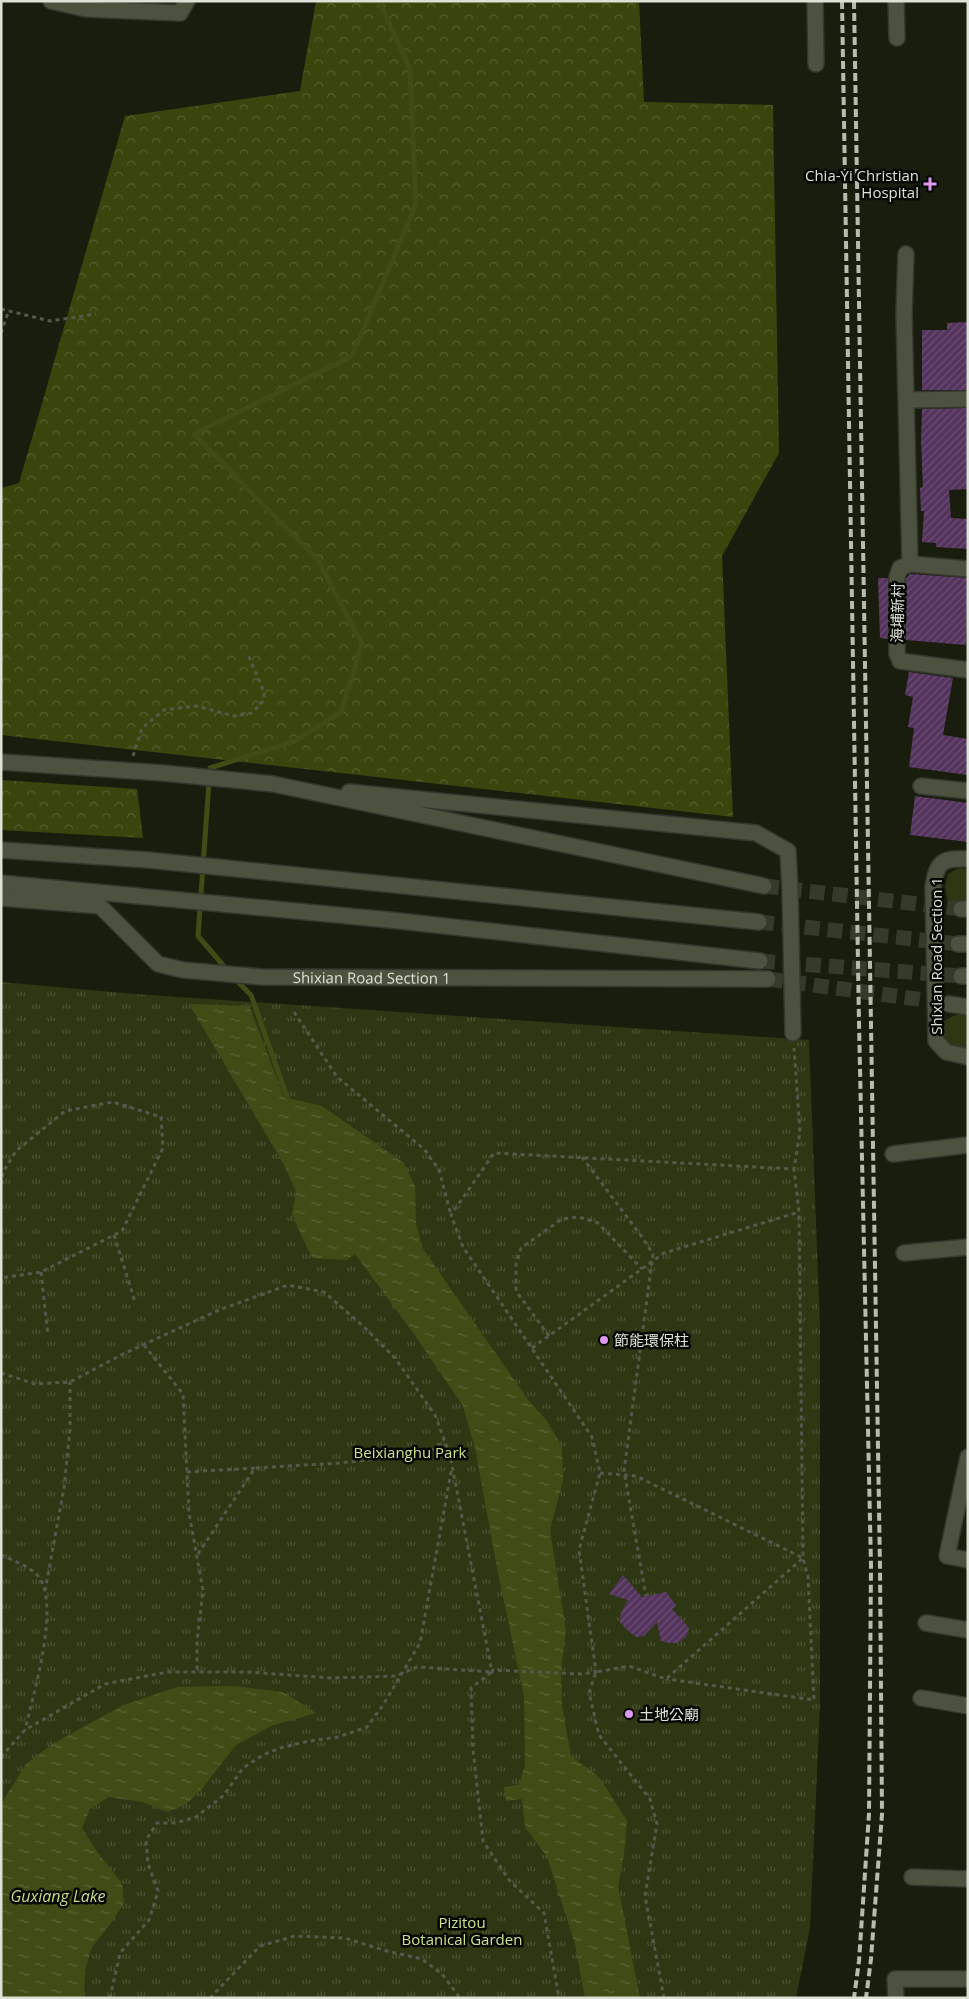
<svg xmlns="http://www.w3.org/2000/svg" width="969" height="1999" viewBox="0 0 969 1999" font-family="'Open Sans','Noto Sans TC',sans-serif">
  <defs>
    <pattern id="forest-crowns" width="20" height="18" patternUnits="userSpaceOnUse" patternTransform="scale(1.25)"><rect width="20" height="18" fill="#38450d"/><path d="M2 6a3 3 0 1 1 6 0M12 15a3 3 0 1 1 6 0" fill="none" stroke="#546030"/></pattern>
    <pattern id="park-tufts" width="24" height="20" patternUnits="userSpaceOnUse" patternTransform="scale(1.25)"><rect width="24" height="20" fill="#2e3713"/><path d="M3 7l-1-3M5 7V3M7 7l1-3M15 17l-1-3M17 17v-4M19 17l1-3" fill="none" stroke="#4c5435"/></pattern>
    <pattern id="water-ripples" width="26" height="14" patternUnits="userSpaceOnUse" patternTransform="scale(1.25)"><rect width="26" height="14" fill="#3f4c16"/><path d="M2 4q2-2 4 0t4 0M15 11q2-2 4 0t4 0" fill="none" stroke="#5a6637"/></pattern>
    <pattern id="building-hatch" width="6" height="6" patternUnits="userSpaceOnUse" patternTransform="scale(1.25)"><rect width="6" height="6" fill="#54335d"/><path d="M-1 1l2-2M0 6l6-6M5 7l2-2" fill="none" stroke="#6c5074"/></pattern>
  </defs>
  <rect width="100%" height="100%" fill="#191d0d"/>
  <path fill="#2e3713" d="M959,868L968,869V904H959L947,899L945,886L948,874Z
    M956,1015H968V1050L950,1044L942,1038V1025L947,1019Z"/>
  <path fill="url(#forest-crowns)" d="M316,1H639L644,102L773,105L779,453L722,556L733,817L1,735V488L19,483L125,116L300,91Z
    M1,780L137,789L143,838L1,830Z"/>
  <path fill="url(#park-tufts)" d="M1,982L135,994L809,1040L820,1327V1705L810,1928L796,1998H1Z"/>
  <path fill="url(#water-ripples)" d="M189,1004L249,1006L284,1097L322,1106L404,1163L415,1186L416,1224L423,1249L529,1401L547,1421L562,1447L563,1480L550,1530L566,1631L561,1669L562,1706L571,1756L600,1778L627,1821L624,1855L618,1886L640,1998H585L575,1944L547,1857L525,1827L522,1799L506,1801L504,1787L519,1785L525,1765L524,1696L498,1573L475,1448L463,1406L414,1334L355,1254L346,1260L312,1258L292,1215L296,1191L283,1163Z
    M232,1686L283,1692L316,1713L271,1726L236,1745L201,1790L185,1805L168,1812L142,1802L109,1797L90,1809L82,1828L98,1853L122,1883L124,1903L111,1923L92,1947L85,1970L84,1998H1V1804L26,1764L54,1743L121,1706L177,1687Z"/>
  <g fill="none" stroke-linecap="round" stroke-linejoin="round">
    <path stroke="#3f4c16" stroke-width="5" d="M228,971L198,936L210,768L295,741L341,712L362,644L318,560L194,434L352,356L416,204L410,69L379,1
      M235,979L251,995L290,1105"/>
  </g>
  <path fill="url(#building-hatch)" d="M968,322V390H922V330H947V323Z
    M968,408V489L949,490L951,518L968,519V549L936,547V543L922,542L924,511H921L920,488L923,487L921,442L922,409Z
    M910,574L968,578L966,645L906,640V579Z
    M878,578H888V639L880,638Z
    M909,672L953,678L943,735L968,739V775L909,767L914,728L908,727L913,697L905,695Z
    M915,796L968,803V842L910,835Z
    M623,1575L642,1597L666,1592L676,1605L672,1609L689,1628L686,1637L677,1643H669L661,1641L657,1622L644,1636L636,1637L626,1629L620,1622L621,1613L628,1600L609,1594Z"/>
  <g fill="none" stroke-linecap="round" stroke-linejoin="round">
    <path stroke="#363a2b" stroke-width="15" stroke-dasharray="15 8" stroke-linecap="butt" d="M764,886L961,909
      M759,922L958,944
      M760,961L961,976
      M768,979L947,1003"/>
    <defs>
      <g id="minor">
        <path d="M51,1L86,9L180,13L187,1"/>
        <path d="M815,1L816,64"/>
        <path d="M896,1L897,38"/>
        <path d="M906,254L904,314L910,564L968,569"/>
        <path d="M907,400L968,399"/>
        <path d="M910,564L900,568L897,577V654L900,661L968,670"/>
        <path d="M1,762L163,773L273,784L764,886"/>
        <path d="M921,786L968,791"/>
        <path d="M349,792L756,833L788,851L790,889L793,1033"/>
        <path d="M1,850L148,860L759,922"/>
        <path d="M968,859C942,858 937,861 933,887L936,1041L946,1052L968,1057"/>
        <path d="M1,883L390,920L760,961"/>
        <path id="s1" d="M1,898L100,906L158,964L183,970L261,977L768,979"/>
        <path d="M961,909H968"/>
        <path d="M958,944H968"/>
        <path d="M961,976H968"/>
        <path d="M949,1004L968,1007"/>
        <path d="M893,1154L968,1145"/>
        <path d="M904,1253L968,1247"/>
        <path d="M968,1457L947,1556L968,1560"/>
        <path d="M926,1623L968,1630"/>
        <path d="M921,1698L968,1706"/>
        <path d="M912,1877L968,1879"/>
        <path d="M896,1998L895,1979H968"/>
      </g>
    </defs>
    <use href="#minor" stroke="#35372f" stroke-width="18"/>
    <path stroke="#55594b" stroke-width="3" stroke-dasharray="4 4" stroke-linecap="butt" d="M1,309L50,321L96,314
      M1,333L9,310
      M133,756L142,728L164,710L196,706L234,716L252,713L264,700V692L248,655
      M294,1012L337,1077L424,1149L439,1170L451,1215
      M582,1157L642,1237L653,1254L624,1471L646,1596
      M1,1185L3,1172L16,1151L65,1111L113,1102L161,1117L163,1148L122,1231L41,1272L1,1278
      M114,1235L135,1302
      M41,1272L48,1335
      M549,1336L516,1291V1264L521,1248L562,1219L579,1217L598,1223L642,1269
      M144,1345L183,1394L189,1513L203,1590L197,1641V1672
      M532,1348L664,1253L799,1212
      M1,1373L35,1384L70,1382L123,1354L219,1310L288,1285L324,1292L362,1325L395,1358L435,1415L450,1455L492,1672L493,1670L581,1674L596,1672L579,1550L600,1473L592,1437L463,1247L451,1215L494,1153L794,1169L800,1132L794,1048
      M187,1472L255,1468
      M600,1473L636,1476L803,1558L808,1577L814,1700L667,1679
      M198,1554L255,1468L339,1463L405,1456L435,1449L444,1439
      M1,1555C12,1560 26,1565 35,1573C64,1597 32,1698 25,1730
      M45,1591L64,1488L70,1429V1382
      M1,1757L25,1730L105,1684L168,1672H248L331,1678L396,1676L417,1667L492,1672L471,1688L473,1749L483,1841L509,1880L544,1913L559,1998
      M110,1998L120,1953L149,1920L158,1891L148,1864L146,1840L157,1823H176L196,1817L224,1795L243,1768L263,1755L280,1748L309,1741L338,1737L367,1727L383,1705L420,1643L452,1467
      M210,1998L260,1946L295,1936L345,1938L387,1951L422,1959L442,1974L460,1998
      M664,1998L645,1896L657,1824L650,1799L599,1735L589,1693L596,1672L629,1666L666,1679L803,1558L799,1212L794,1169"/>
    <use href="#minor" stroke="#4c523f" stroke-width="15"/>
    <path stroke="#b8bcb0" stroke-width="4" stroke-dasharray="8 4" stroke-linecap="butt" d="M842,1L859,1023L871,1566L869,1814L859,1961L854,1998
      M854,1L880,1568L882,1814L871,1959L866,1998"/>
  </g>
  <g fill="#de98f2" stroke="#050703" stroke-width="2">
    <path d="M927.5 176.5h5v5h5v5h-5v5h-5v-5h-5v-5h5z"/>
    <circle cx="604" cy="1340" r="5"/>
    <circle cx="629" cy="1714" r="5"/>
  </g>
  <g text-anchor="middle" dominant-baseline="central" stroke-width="5" stroke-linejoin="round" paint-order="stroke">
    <g font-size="15" fill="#dde1d6" stroke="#050703" text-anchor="start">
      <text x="919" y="175" text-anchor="end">Chia-Yi Christian<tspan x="919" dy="17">Hospital</tspan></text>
      <text x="614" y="1340">節能環保柱</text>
      <text x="639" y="1714">土地公廟</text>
    </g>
    <g font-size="15" fill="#dde1d6" stroke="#050703">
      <text transform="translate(897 613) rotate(-89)">海埔新村</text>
      <text transform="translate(936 956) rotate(-90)">Shixian Road Section 1</text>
      <text stroke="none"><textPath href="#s1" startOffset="396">Shixian Road Section 1</textPath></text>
    </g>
    <g font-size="15" fill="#c9e190" stroke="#050703">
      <text x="410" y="1452">Beixianghu Park</text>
      <text x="462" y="1922">Pizitou<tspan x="462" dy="17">Botanical Garden</tspan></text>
    </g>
    <g font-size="16" font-style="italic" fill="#c4dc8a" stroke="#050703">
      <text x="58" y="1896">Guxiang Lake</text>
    </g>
  </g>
  <rect width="969" height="1999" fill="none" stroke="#dde1d6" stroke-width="5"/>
</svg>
